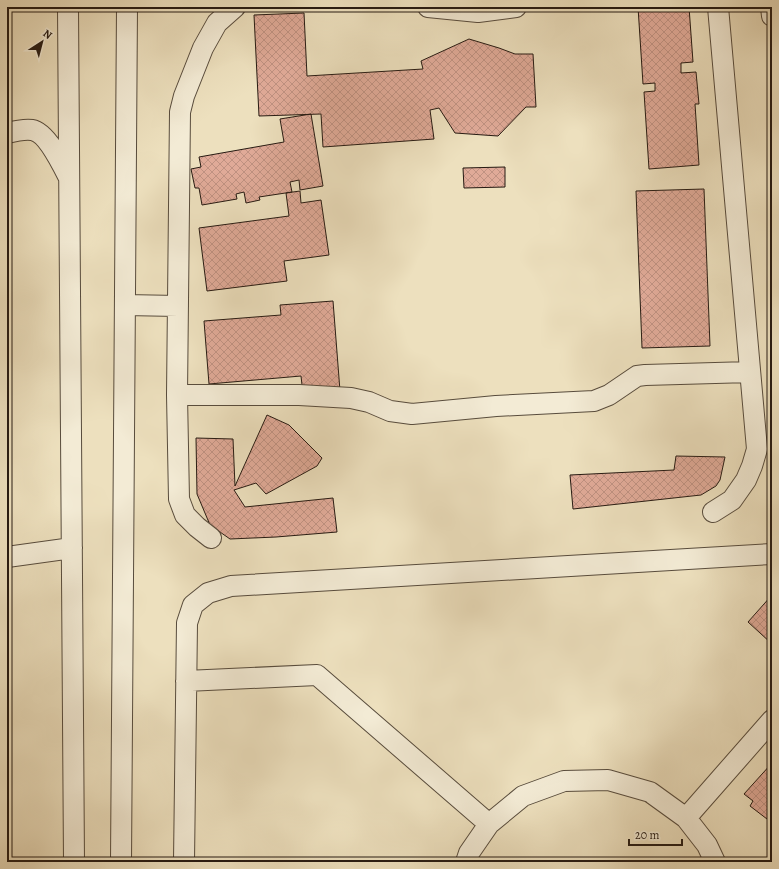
<svg xmlns="http://www.w3.org/2000/svg" width="779" height="869" viewBox="0 0 779 869" font-family="Alegreya,serif">
  <defs>
    <pattern id="building-cross-hatch" width="8" height="8" patternUnits="userSpaceOnUse"><rect width="8" height="8" fill="#e0aa98"/><path d="M0 0l8 8M0 8l8-8" fill="none" stroke="#c09282"/></pattern>
  </defs>
  <rect width="100%" height="100%" fill="#ede0be"/>
  <filter id="stains"><feTurbulence type="fractalNoise" baseFrequency=".005" numOctaves="4"/><feColorMatrix values="0 0 0 0 .2 0 0 0 0 .09 0 0 0 0 .02 0 0 0 .5 -.17"/></filter>
  <radialGradient id="worn" r=".72"><stop offset=".6" stop-color="#630" stop-opacity="0"/><stop offset="1" stop-color="#630" stop-opacity=".3"/></radialGradient>
  <path fill="url(#building-cross-hatch)" stroke="#261a12" d="M638,7H689L693,62L681,63V73L696,72L699,104H695L699,165L649,169L644,92L655,91V83L643,84Z
    M304,13L307,76L423,69L421,61L469,39L499,48L515,54H533L536,107H526L498,136L455,133L439,108L430,110L434,139L323,147L321,114L259,116L254,15Z
    M311,114L323,186L300,190L299,180L290,182L292,192L259,197L260,200L246,203L244,192L236,194L237,199L202,205L199,188H195L191,169L201,167L199,157L284,142L280,119Z
    M505,167V187L464,188L463,168Z
    M704,189L710,346L642,348L636,191Z
    M300,191L301,203L321,200L329,255L284,261L287,281L207,291L199,228L289,216L286,193Z
    M333,301L340,391L303,394L301,376L209,384L204,321L281,315L280,305Z
    M267,415L289,425L322,458L317,466L266,494L256,483L234,490L245,507L333,498L337,532L276,537L230,539L210,525L197,494L196,438L233,439L235,486Z
    M676,456L725,457L720,480L716,486L701,495L573,509L570,475L674,470Z
    M772,595V644L748,622Z
    M772,763V816L771,815L767,819L750,806L753,801L744,794Z"/>
  <g fill="none" stroke-linecap="round" stroke-linejoin="round">
    <defs>
      <path id="minor" d="M68,7L74,862
        M428,7L478,12L516,7
        M771,7L772,16
        M7,133C15,131 24,129 32,130C46,132 62,164 68,176
        M125,305L178,306
        M177,395L180,112L184,96L203,48L217,23L235,7
        M713,512L732,500L746,480L752,466L757,449L718,7
        M211,538L197,527L185,515L179,499L177,395H299L351,398L369,402L390,411L412,414L496,406L594,401L609,395L637,376L645,375L750,372
        M7,557L72,548
        M186,681L317,675L489,824
        M686,818L772,720
        M121,862L127,7
        M184,862L187,623L193,605L208,593L231,586L772,554
        M466,862L469,853L489,824L523,796L564,781L608,780L650,792L686,818L707,845L715,862"/>
    </defs>
    <use href="#minor" stroke="#584c3d" stroke-width="22"/>
    <use href="#minor" stroke="#f3ebd5" stroke-width="20"/>
  </g>
  <rect width="779" height="869" fill="none" stroke="#ede0be" stroke-width="24"/>
  <rect x="8" y="8" width="763" height="853" fill="none" stroke="#261a12" stroke-width="2"/>
  <rect x="12" y="12" width="755" height="845" fill="none" stroke="#261a12"/>
  <g transform="translate(42 42) rotate(36)" stroke="#f3ebd5" stroke-width="3" paint-order="stroke">
  <path d="M0-3L7 15L0 10L-7 15Z" fill="#261a12"/>
  <text y="-6" font-size="11" font-weight="bold" text-anchor="middle" fill="#261a12">N</text>
  </g>
  <path d="M629 839v6h53v-6" fill="none" stroke="#261a12" stroke-width="2"/>
  <text x="635" y="839" font-size="12" fill="#261a12" stroke="#f3ebd5" stroke-width="3" paint-order="stroke">20 m</text>
  <rect width="100%" height="100%" filter="url(#stains)"/>
  <rect width="100%" height="100%" fill="url(#worn)"/>
</svg>
